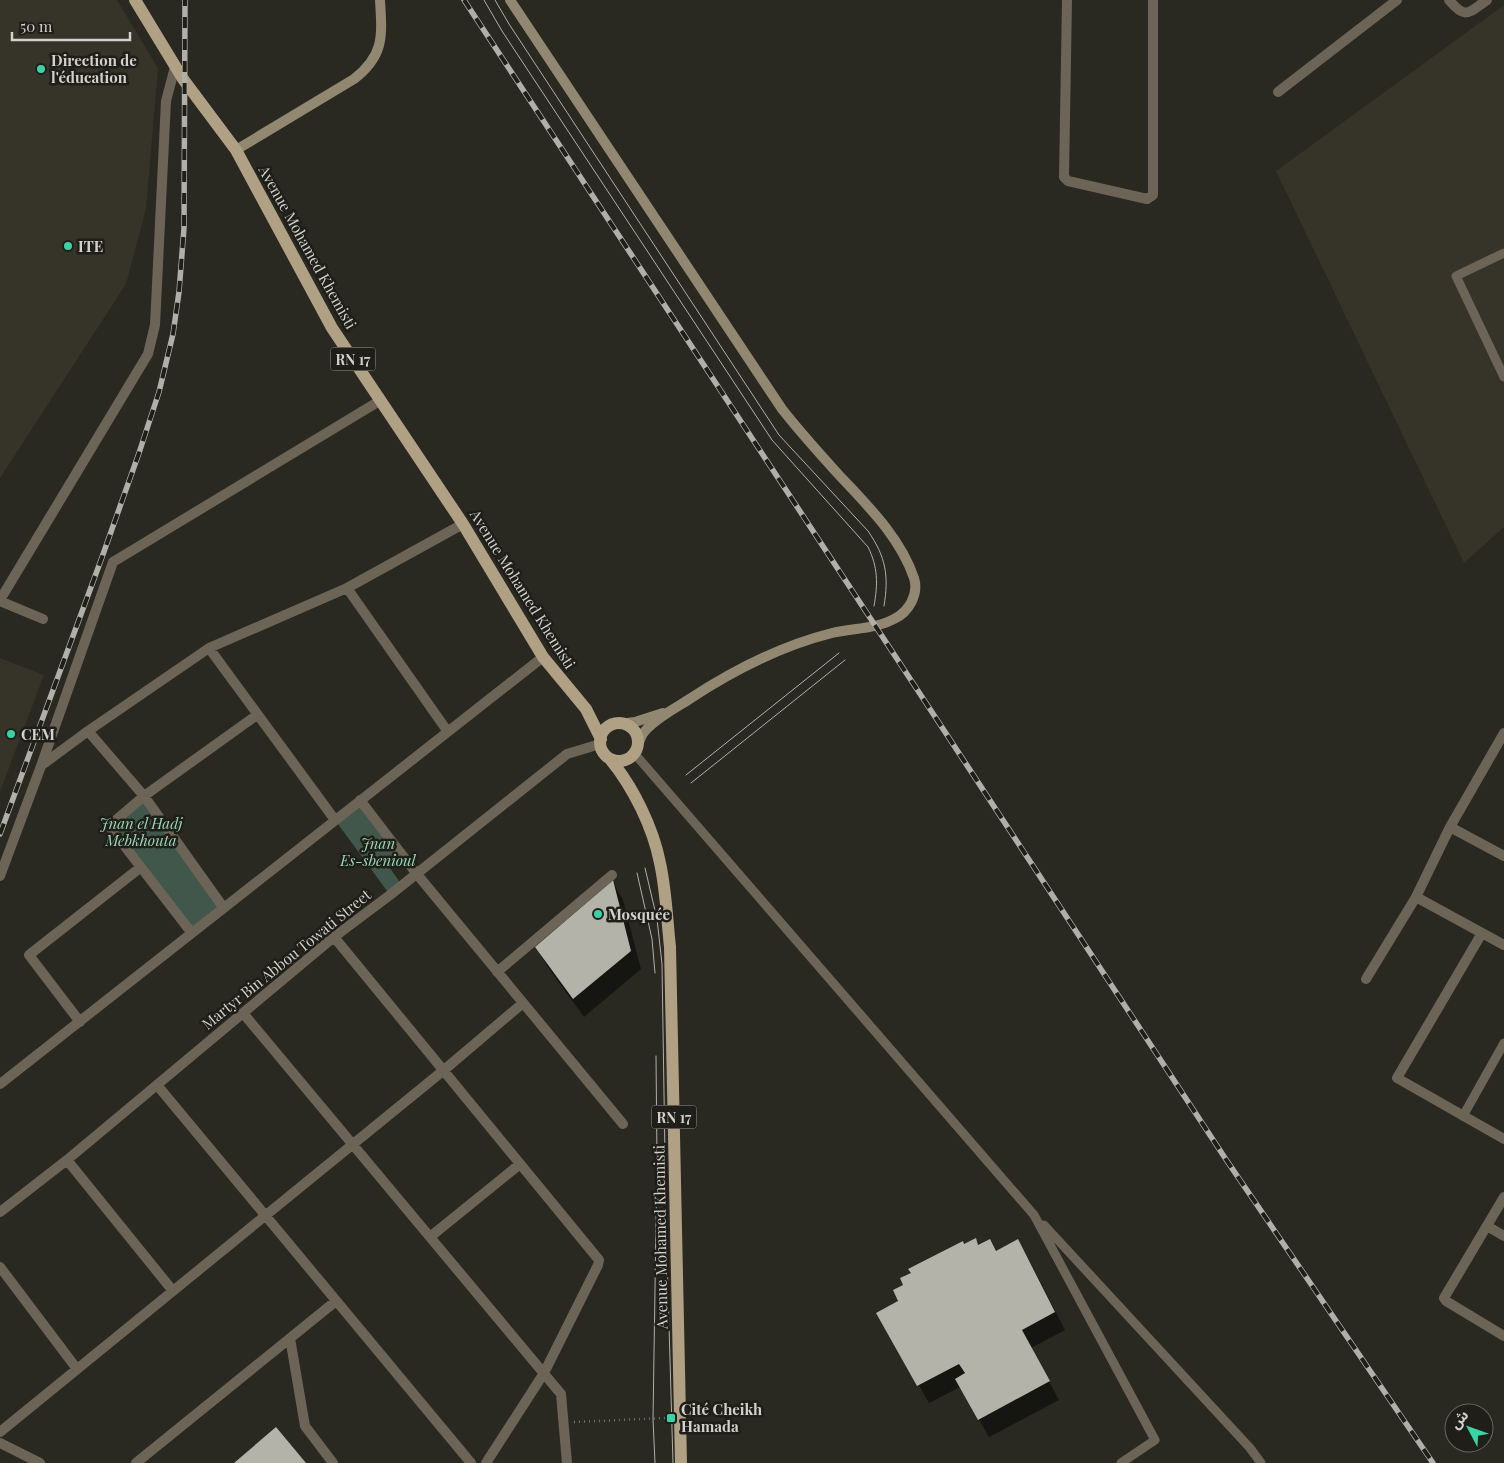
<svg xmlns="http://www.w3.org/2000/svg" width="1504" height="1463" viewBox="0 0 1504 1463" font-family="'Playfair Display','Noto Sans Arabic',serif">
  <rect width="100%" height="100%" fill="#292821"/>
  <path fill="#363428" d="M0,0H117L158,68L146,209L126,284L0,478Z
    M1504,5V527L1464,563L1276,171Z
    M0,658L44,675L0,792Z"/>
  <path fill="#41574b" d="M144,796L223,907L191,932L109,826Z
    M360,800L402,855L389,867L402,885L390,895L335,820Z"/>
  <path fill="#0007" d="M613,882L623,900L641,969L584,1017L547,966L537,948Z
    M975,1240L979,1246L996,1252L1028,1258L1065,1330L1031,1348L1059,1400L989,1437L960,1387L929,1403L878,1313L900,1301L964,1246Z"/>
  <path fill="#b4b3aa" d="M613,880L631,951L573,999L535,947Z
    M976,1238L978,1245L990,1239L996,1251L1018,1239L1055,1312L1022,1330L1050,1381L978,1420L955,1379L965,1373L959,1364L917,1386L876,1313L898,1301L893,1290L903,1285L900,1278L911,1273L908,1269L963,1241L964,1244Z
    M276,1427L306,1463H234Z"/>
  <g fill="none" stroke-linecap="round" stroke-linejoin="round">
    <path stroke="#71706a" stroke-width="2.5" stroke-dasharray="1 4" stroke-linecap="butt" d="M574,1422L666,1418"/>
    <path stroke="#6c6457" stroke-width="9" d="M1504,253L1456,276L1504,377
      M634,753L1034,1215L1155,1440L1121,1463
      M1463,1116L1504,1043
      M1044,1225L1250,1448L1261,1463"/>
    <path stroke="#6c6457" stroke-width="10" d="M1067,0L1064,177L1068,181L1147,199L1153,195V0
      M1449,0C1466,20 1468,13 1487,0
      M1278,92L1397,0
      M347,588L448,732
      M0,600L148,354L155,325L166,101L175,67
      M0,601L43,619
      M209,648L335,820
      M88,731L144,796L223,907
      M42,765L88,731L209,648L347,588L463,524
      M360,800L416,873L623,1124
      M1450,827L1504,856
      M0,876L41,766L113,562L381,400
      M1416,897L1504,945
      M191,932L109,826L144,796L257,715
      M1482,933L1397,1078L1504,1139
      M334,937L599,1260L598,1265L544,1373L486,1463
      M497,972L612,875
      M1366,979L1416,897L1450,827L1504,733
      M243,1013L561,1394L567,1463
      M80,1022L29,955L141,867
      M0,1084L543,657
      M157,1085L471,1463
      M67,1160L173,1291
      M1504,1197L1444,1298L1446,1301L1504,1336
      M0,1212L67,1160L334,937L390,895L567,754L600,744
      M1487,1226L1504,1236
      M430,1237L520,1164
      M0,1267L77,1369
      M290,1338L305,1426L333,1463
      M0,1432L444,1070L523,1003
      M0,1443L40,1463
      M136,1463L336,1301"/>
    <path stroke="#928771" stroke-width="10" d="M510,0L782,409C800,432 819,453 839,475C868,506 900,537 914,578C919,594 909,612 894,619C876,629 852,628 832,633C780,646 732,671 688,700C674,709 656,718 645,731C641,735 639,743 637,748
      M236,150L354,79C385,55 382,35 380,0
      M619,724L635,722L663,713"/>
    <path stroke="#b0a185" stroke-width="12" d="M135,0L183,79L236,150L332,328L463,524L543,657L586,709L601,739
      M600 742a19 19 0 1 1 38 0a19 19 0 1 1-38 0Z
      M610,759C633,787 653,827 660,863C666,890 667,919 670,947L681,1463"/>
    <path stroke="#b0afaa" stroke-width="1" d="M484,0L502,31L772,440L868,547C878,567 878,584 874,606
      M495,0L509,24L779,435L868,531C886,557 889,576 884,606
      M686,775L839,653
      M691,783L845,660
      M645,868L657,919L662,964L666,1222L673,1463
      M637,873L652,939L655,973
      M655,1463L653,1419L657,1158L656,1056"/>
    <defs>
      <path id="rail" d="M464,0L1227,1161L1433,1463
        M0,834L101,560L139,453L159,392L173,334L179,292L184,228L185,0"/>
    </defs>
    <use href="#rail" stroke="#b0afaa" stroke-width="5.5"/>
    <use href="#rail" stroke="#1f1e18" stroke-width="4" stroke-dasharray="11" stroke-linecap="butt"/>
  </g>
  <g fill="#39d4a5" stroke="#1f1e18" stroke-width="2">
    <circle cx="41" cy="69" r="5"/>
    <circle cx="68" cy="246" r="5"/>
    <circle cx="11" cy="734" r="5"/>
    <circle cx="598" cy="914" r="5"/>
    <rect x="666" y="1413" width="10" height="10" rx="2.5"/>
  </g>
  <g text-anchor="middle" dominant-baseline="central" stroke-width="5" stroke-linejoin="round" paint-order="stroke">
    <g fill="#1f1e18" stroke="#9c9b97" stroke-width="1">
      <rect x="330.5" y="347.5" width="45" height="23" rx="4"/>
      <rect x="651.5" y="1105.5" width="45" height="23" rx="4"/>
    </g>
    <g font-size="14" font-weight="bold" fill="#d2d1cd">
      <text x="353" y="359">RN 17</text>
      <text x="674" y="1117">RN 17</text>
    </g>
    <g font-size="15" font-weight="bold" fill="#d2d1cd" stroke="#1f1e18" text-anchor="start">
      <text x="51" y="60">Direction de<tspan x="51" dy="17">l'éducation</tspan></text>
      <text x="78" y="246">ITE</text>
      <text x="21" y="734">CEM</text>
      <text x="608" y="914">Mosquée</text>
      <text x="681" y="1409">Cité Cheikh<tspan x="681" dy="17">Hamada</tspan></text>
    </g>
    <g font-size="15" fill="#d2d1cd" stroke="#1f1e18">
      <text transform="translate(308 247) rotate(61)">Avenue Mohamed Khemisti</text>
      <text transform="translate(523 589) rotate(58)">Avenue Mohamed Khemisti</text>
      <text transform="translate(286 959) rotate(-39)">Martyr Bin Abbou Towati Street</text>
      <text transform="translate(660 1237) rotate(-91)">Avenue Mohamed Khemisti</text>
    </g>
    <g font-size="15" font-style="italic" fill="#98d8b6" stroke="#1f1e18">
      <text x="141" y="823">Jnan el Hadj<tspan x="141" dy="17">Mebkhouta</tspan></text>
      <text x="378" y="843">Jnan<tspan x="378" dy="17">Es-sbenioul</tspan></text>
    </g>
  </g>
  <g transform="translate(1469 1428) rotate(311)"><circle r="24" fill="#1f1e18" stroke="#676660"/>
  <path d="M0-4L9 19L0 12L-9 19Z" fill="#39d4a5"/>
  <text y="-8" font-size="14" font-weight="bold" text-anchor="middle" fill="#d2d1cd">ش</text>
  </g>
  <path d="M12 32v8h118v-8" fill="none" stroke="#d2d1cd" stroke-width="2.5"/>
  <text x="20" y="32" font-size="15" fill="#d2d1cd" stroke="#1f1e18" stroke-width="4" paint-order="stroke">50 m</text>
</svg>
